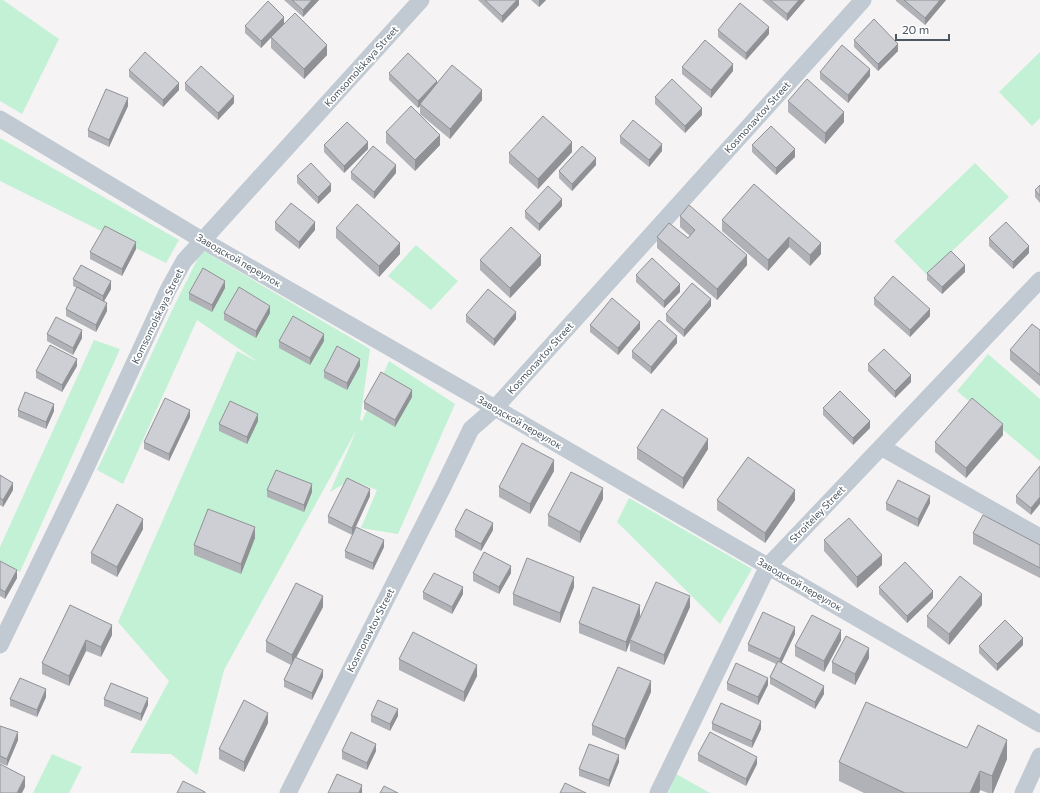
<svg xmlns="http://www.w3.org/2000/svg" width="1040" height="793" viewBox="0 0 1040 793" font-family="Commissioner,sans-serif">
  <rect width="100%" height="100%" fill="#f5f3f3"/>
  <path fill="#c3f1d5" d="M0,0H3L59,39L22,114L0,101Z
    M1040,52V118L1032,126L999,92Z
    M0,138L179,240L166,263L0,181Z
    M975,163L1009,197L927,275L894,241Z
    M416,245L458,281L431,310L388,276Z
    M202,250L370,349L360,420L362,421L389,361L455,404L398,534L361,528L377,490L350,480L330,492L357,429L224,670L197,775L171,754L130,753L169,681L118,622L237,351L258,362L197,320L123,484L97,470L175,304Z
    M94,340L120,349L20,572L0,561V547Z
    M988,354L1040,399V461L957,391Z
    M629,498L752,569L720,624L617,522Z
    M52,754L82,767L69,793H33Z
    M676,774L710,793H668Z"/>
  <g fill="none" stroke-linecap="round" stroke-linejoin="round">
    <path stroke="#c1cad2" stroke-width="17" d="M0,119L202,240L495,408L1040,724
      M881,447L1040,537
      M0,645L84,472L168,290L184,261L421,0
      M288,793L444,485L471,429L495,408L863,0
      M658,793L768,566L1040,280
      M1023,793L1040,756"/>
  </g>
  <path fill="#b0b2b7" d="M284,0H319L303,17Z
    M478,0H519V5L502,23Z
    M531,0H546L539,7Z
    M762,0H805L787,21Z
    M896,0H946L925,25L896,1Z
    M284,24L261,48L245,33V26Z
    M718,30L769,34L746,60L718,37Z
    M271,37L327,55L304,79L271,48Z
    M854,40L898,51L878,71L854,47Z
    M682,67L733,71L711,98L682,74Z
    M129,70L179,90L163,107L129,77Z
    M820,72L870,76L848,103L820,79Z
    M389,73L437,83L482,100L450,139L420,114V106L418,108L389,80Z
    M185,83L234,103L218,120L185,90Z
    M655,97L702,115L685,133L655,104Z
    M788,101L844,122L825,144L788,112Z
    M128,106L109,147L88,137V130Z
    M386,132L440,145L415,171L386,143Z
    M620,136L662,151L649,167L620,143Z
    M324,145L368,149L344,173L324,152Z
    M752,145L795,157L776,175L752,152Z
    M572,152L538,189L509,163V153Z
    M596,165L572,191L559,178V171Z
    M351,172L396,173L374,199L351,179Z
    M297,176L331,191L318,204L297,183Z
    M754,184L821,254L810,266L789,247L768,271L722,231V220Z
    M1040,185V203L1035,197V190Z
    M562,206L539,231L525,218V211Z
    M680,216L747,265L717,300L657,248V237L688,238L690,236L680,227Z
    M275,222L315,230L299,249L275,230Z
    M336,228L400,254L379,277L336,238Z
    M989,238L1029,253L1013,269L989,246Z
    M136,249L122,276L90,259V252Z
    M480,260L541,265L510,298L480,270Z
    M965,272L942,294L927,280V273Z
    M636,275L680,292L664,308L636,282Z
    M73,279L111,289L104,301L107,311L96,332L66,316V309L77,288L73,286Z
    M225,288L212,312L189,300V293Z
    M874,298L930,316L910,337L874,305Z
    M711,306L684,337L666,321V314Z
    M224,313H270L256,338L224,320Z
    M466,315L516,319L494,346L466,322Z
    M590,325L640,329L618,355L590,332Z
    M1040,330V386L1010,360V350Z
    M47,334L82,338L73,355L47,341Z
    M279,341H324L310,365L279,348Z
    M677,343L651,374L632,358V351Z
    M868,364L911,382L895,398L868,371Z
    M77,366L62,392L36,378V371Z
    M360,366L347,390L324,378V371Z
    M412,397L395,427L364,409V402Z
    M823,408L870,428L853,445L823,415Z
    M18,410L54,411L46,429L18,417Z
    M190,417L169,461L144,449V442Z
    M258,421L247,444L219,431V424Z
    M1003,435L966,478L935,452V442Z
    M637,448L708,449L683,489L637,459Z
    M1040,466L1031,515L1016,503V496Z
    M554,471L530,514L499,497V487Z
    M0,475L13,490L3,507L0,505Z
    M267,490L312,492L304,512L267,497Z
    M370,496L352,535L328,523V516Z
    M603,499L580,543L548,526V515Z
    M717,500H795L765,543L717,510Z
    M886,503H930L918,527L886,510Z
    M143,529L117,577L91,563V553Z
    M455,530H493L481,551L455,537Z
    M973,533L1040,545V578L973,544Z
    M255,538L241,574L194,555V545Z
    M824,540L882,565L857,588L824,551Z
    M384,547L373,570L345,558V551Z
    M0,561L17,578L5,599L0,596Z
    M473,573H511L499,594L473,581Z
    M574,587L560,623L513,605V594Z
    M879,587L933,598L907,623L879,594Z
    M423,592L463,594L452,614L423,599Z
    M982,605L949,645L927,627V616Z
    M323,607L296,658L323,677L312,700L284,687V680L291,665L266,652V641Z
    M690,607L664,665L630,651V642L626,652L579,633V623L640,616L637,624Z
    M112,625V635L101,657L86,651L69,686L42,674V663Z
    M795,634L781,663L824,694L815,709L770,684V677L776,664L748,651V644Z
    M841,640L824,672L795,656V646Z
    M1023,645L997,671L979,653V646Z
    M869,658L855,685L832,673V662Z
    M399,659L477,676L464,702L399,670Z
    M727,683L768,685L758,705L727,690Z
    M651,692L625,750L592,735V725Z
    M46,697L37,717L10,706V699Z
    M104,699L148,705L141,721L104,706Z
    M371,715L398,716L390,731L371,722Z
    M268,723L244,772L219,759V749Z
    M712,723L761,729L752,748L712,730Z
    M0,726L18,740L7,766L0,763Z
    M967,748L1007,759L993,793H988L980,790L979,793H864L839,781V762Z
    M342,751H376L367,770L342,759Z
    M698,754L757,764L746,786L698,761Z
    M619,762L609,787L579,776V769Z"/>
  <path fill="#909195" d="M312,0H319L303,17V10Z
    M517,0H519V5L502,23V16Z
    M539,0H546L539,7Z
    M799,0H805L787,21V14Z
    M940,0H946L925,25V18Z
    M284,17V24L261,48V41Z
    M769,27V34L746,60V53Z
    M898,44V51L878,71V64Z
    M327,45V55L304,79V69Z
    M733,64V71L711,98V90Z
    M870,69V76L848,103V95Z
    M437,81V88L420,104V106L418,108V101Z
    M179,83V90L163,107V100Z
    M482,90V100L450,139V129Z
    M234,96V103L218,120V113Z
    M128,98V106L109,147V140Z
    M702,108V115L685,133V126Z
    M844,112V122L825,144V133Z
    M440,135V145L415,171V160Z
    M368,142V149L344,173V166Z
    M572,142V152L538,189V179Z
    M662,144V151L649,167V160Z
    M795,149V157L776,175V168Z
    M596,158V165L572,191V184Z
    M396,165V173L374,199V192Z
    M331,184V191L318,204V197Z
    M562,199V206L539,231V224Z
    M315,222V230L299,249V242Z
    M789,237V247L768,271V260Z
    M136,242V249L122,276V269Z
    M400,243V254L379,277V266Z
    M821,243V254L810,266V255Z
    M1029,246V253L1013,269V262Z
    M541,255V265L510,298V288Z
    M747,255V265L717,300V289Z
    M965,265V272L942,294V287Z
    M111,281V289L103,303V296Z
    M225,281V288L212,312V305Z
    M680,284V292L664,308V301Z
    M711,299V306L684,337V330Z
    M107,303V311L96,332V325Z
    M270,306V313L256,338V331Z
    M930,309V316L910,337V330Z
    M516,312V319L494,346V339Z
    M640,322V329L618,355V348Z
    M82,330V338L73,355V348Z
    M324,334V341L310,365V358Z
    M677,336V343L651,374V367Z
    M77,359V366L62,392V385Z
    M360,359V366L347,390V383Z
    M911,375V382L895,398V391Z
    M412,390V397L395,427V420Z
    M54,404V411L46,429V422Z
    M190,410V417L169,461V454Z
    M258,414V421L247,444V437Z
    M870,421V428L853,445V438Z
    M1003,424V435L966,478V468Z
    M708,439V449L683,489V478Z
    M554,460V471L530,514V504Z
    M13,483V490L3,507V500Z
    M312,484V492L304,512V505Z
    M603,488V499L580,543V532Z
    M370,489V496L352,535V528Z
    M795,490V500L765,543V533Z
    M930,496V503L918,527V519Z
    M1040,497V504L1031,515V508Z
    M143,519V529L117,577V567Z
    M493,523V530L481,551V544Z
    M255,527V538L241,574V564Z
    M384,540V547L373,570V563Z
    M882,555V565L857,588V577Z
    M511,566V573L499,594V587Z
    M17,570V578L5,599V592Z
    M574,577V587L560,623V613Z
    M463,587V594L452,614V607Z
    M933,591V598L907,623V616Z
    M982,594V605L949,645V634Z
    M323,596V607L292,665V655Z
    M690,596V607L664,665V655Z
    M640,605V616L630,640V642L626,652V642Z
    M112,625V635L101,657V647Z
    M795,627V634L780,666V659Z
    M841,630V640L824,672V661Z
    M1023,638V645L997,671V664Z
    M86,640V651L69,686V676Z
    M869,648V658L855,685V674Z
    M477,665V676L464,702V692Z
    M323,670V677L312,700V693Z
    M768,678V685L758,705V697Z
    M651,681V692L625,750V739Z
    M824,686V694L815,709V702Z
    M46,689V697L37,717V710Z
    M148,698V705L141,721V714Z
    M398,709V716L390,731V724Z
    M268,713V723L244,772V762Z
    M761,721V729L752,748V741Z
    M18,732V740L7,766V759Z
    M1007,740V759L993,793H992V776Z
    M376,744V751L367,770V763Z
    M619,755V762L609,787V780Z
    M757,757V764L746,786V779Z
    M980,771V790L979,793H970Z
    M25,777V787L22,793H17Z
    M362,785V793H359Z"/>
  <path fill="#cdcfd5" stroke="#909195" d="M292,0H312L303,10Z
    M485,0H517L502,16Z
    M770,0H799L787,14Z
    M904,0H940L925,18Z
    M268,1L284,17L261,41L245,26Z
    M740,3L769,27L746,53L718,30Z
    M295,13L327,45L304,69L271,37Z
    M874,19L898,44L878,64L854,40Z
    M705,40L733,64L711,90L682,67Z
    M842,45L870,69L848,95L820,72Z
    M145,52L179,83L163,100L129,70Z
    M408,53L437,81L418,101L389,73Z
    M452,65L482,90L450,129L420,104Z
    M201,66L234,96L218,113L185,83Z
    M672,79L702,108L685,126L655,97Z
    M807,79L844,112L825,133L788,101Z
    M106,89L128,98L109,140L88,130Z
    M411,106L440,135L415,160L386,132Z
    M543,116L572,142L538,179L509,153Z
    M633,120L662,144L649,160L620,136Z
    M347,122L368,142L344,166L324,145Z
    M771,126L795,149L776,168L752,145Z
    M373,146L396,165L374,192L351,172Z
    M582,146L596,158L572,184L559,171Z
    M311,163L331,184L318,197L297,176Z
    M754,184L821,243L810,255L789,237L768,260L722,220Z
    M1040,185V196L1035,190Z
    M548,186L562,199L539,224L525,211Z
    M291,203L315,222L299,242L275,222Z
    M357,204L400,243L379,266L336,228Z
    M689,205L747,255L717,289L657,237L669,223L688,238L695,230L680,216Z
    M1006,222L1029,246L1013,262L989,238Z
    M105,226L136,242L122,269L90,252Z
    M511,227L541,255L510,288L480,260Z
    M951,251L965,265L942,287L927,273Z
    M652,258L680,284L664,301L636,275Z
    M81,265L111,281L103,296L73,279Z
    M203,268L225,281L212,305L189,293Z
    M893,276L930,309L910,330L874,298Z
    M692,283L711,299L684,330L666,314Z
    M77,287L107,303L96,325L66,309Z
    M239,287L270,306L256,331L224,313Z
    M488,289L516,312L494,339L466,315Z
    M612,298L640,322L618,348L590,325Z
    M293,316L324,334L310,358L279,341Z
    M56,317L82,330L73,348L47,334Z
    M659,320L677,336L651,367L632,351Z
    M1032,324L1040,330V375L1010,350Z
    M50,345L77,359L62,385L36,371Z
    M337,346L360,359L347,383L324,371Z
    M884,349L911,375L895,391L868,364Z
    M381,372L412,390L395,420L364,402Z
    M840,391L870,421L853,438L823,408Z
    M25,392L54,404L46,422L18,410Z
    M165,398L190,410L169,454L144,442Z
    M972,398L1003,424L966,468L935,442Z
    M230,401L258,414L247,437L219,424Z
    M662,409L708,439L683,478L637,448Z
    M522,443L554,460L530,504L499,487Z
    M748,457L795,490L765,533L717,500Z
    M1040,466V497L1031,508L1016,496Z
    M276,470L312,484L304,505L267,490Z
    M571,472L603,488L580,532L548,515Z
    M0,475L13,483L3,500L0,498Z
    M347,478L370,489L352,528L328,516Z
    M898,480L930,496L918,519L886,503Z
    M117,504L143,519L117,567L91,553Z
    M208,509L255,527L241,564L194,545Z
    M466,509L493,523L481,544L455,530Z
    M983,515L1040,545V568L973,533Z
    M849,518L882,555L857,577L824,540Z
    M356,527L384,540L373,563L345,551Z
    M484,552L511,566L499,587L473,573Z
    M527,558L574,577L560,613L513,594Z
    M0,561L17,570L5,592L0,589Z
    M905,562L933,591L907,616L879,587Z
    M434,573L463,587L452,607L423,592Z
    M960,576L982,594L949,634L927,616Z
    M656,582L690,596L664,655L630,640Z
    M296,583L323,596L292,655L266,641Z
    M593,587L640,605L626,642L579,623Z
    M70,605L112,625L101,647L86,640L69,676L42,663Z
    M763,612L795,627L780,659L748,644Z
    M812,615L841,630L824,661L795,646Z
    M1005,620L1023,638L997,664L979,646Z
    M413,632L477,665L464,692L399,659Z
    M846,636L869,648L855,674L832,662Z
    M295,657L323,670L312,693L284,680Z
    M778,661L824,686L815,702L770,677Z
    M736,663L768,678L758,697L727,683Z
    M618,667L651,681L625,739L592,725Z
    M20,678L46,689L37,710L10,699Z
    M111,683L148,698L141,714L104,699Z
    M244,700L268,713L244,762L219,749Z
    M378,700L398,709L390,724L371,715Z
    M866,702L967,748L978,725L1007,740L992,776L980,771L970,793H905L839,762Z
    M721,703L761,721L752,741L712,723Z
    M0,726L18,732L7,759L0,756Z
    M351,732L376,744L367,763L342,751Z
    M710,732L757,757L746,779L698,754Z
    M589,744L619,755L609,780L579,769Z
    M0,764L25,777L17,793H0Z
    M337,774L362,785L359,793H328Z
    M183,781L205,792V793H177Z
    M565,783L586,793H560Z
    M384,786L398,793H380Z"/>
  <g text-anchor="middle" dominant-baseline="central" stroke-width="3.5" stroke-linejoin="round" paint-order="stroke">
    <g font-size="10" fill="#4a5661" stroke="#fff">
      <text transform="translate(361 66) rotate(-48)">Komsomolskaya Street</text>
      <text transform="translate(757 117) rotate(-48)">Kosmonavtov Street</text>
      <text transform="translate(239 260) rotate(30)">Заводской переулок</text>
      <text transform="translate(157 316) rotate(-64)">Komsomolskaya Street</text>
      <text transform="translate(540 358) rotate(-48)">Kosmonavtov Street</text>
      <text transform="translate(520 422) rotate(30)">Заводской переулок</text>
      <text transform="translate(817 514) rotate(-46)">Stroiteley Street</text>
      <text transform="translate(800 584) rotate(30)">Заводской переулок</text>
      <text transform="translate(370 630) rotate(-63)">Kosmonavtov Street</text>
    </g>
  </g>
  <path d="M896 34v6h53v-6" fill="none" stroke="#4a5661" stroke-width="2"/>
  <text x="902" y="34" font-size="12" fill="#4a5661" stroke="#ffffff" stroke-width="3" paint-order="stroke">20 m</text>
</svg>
